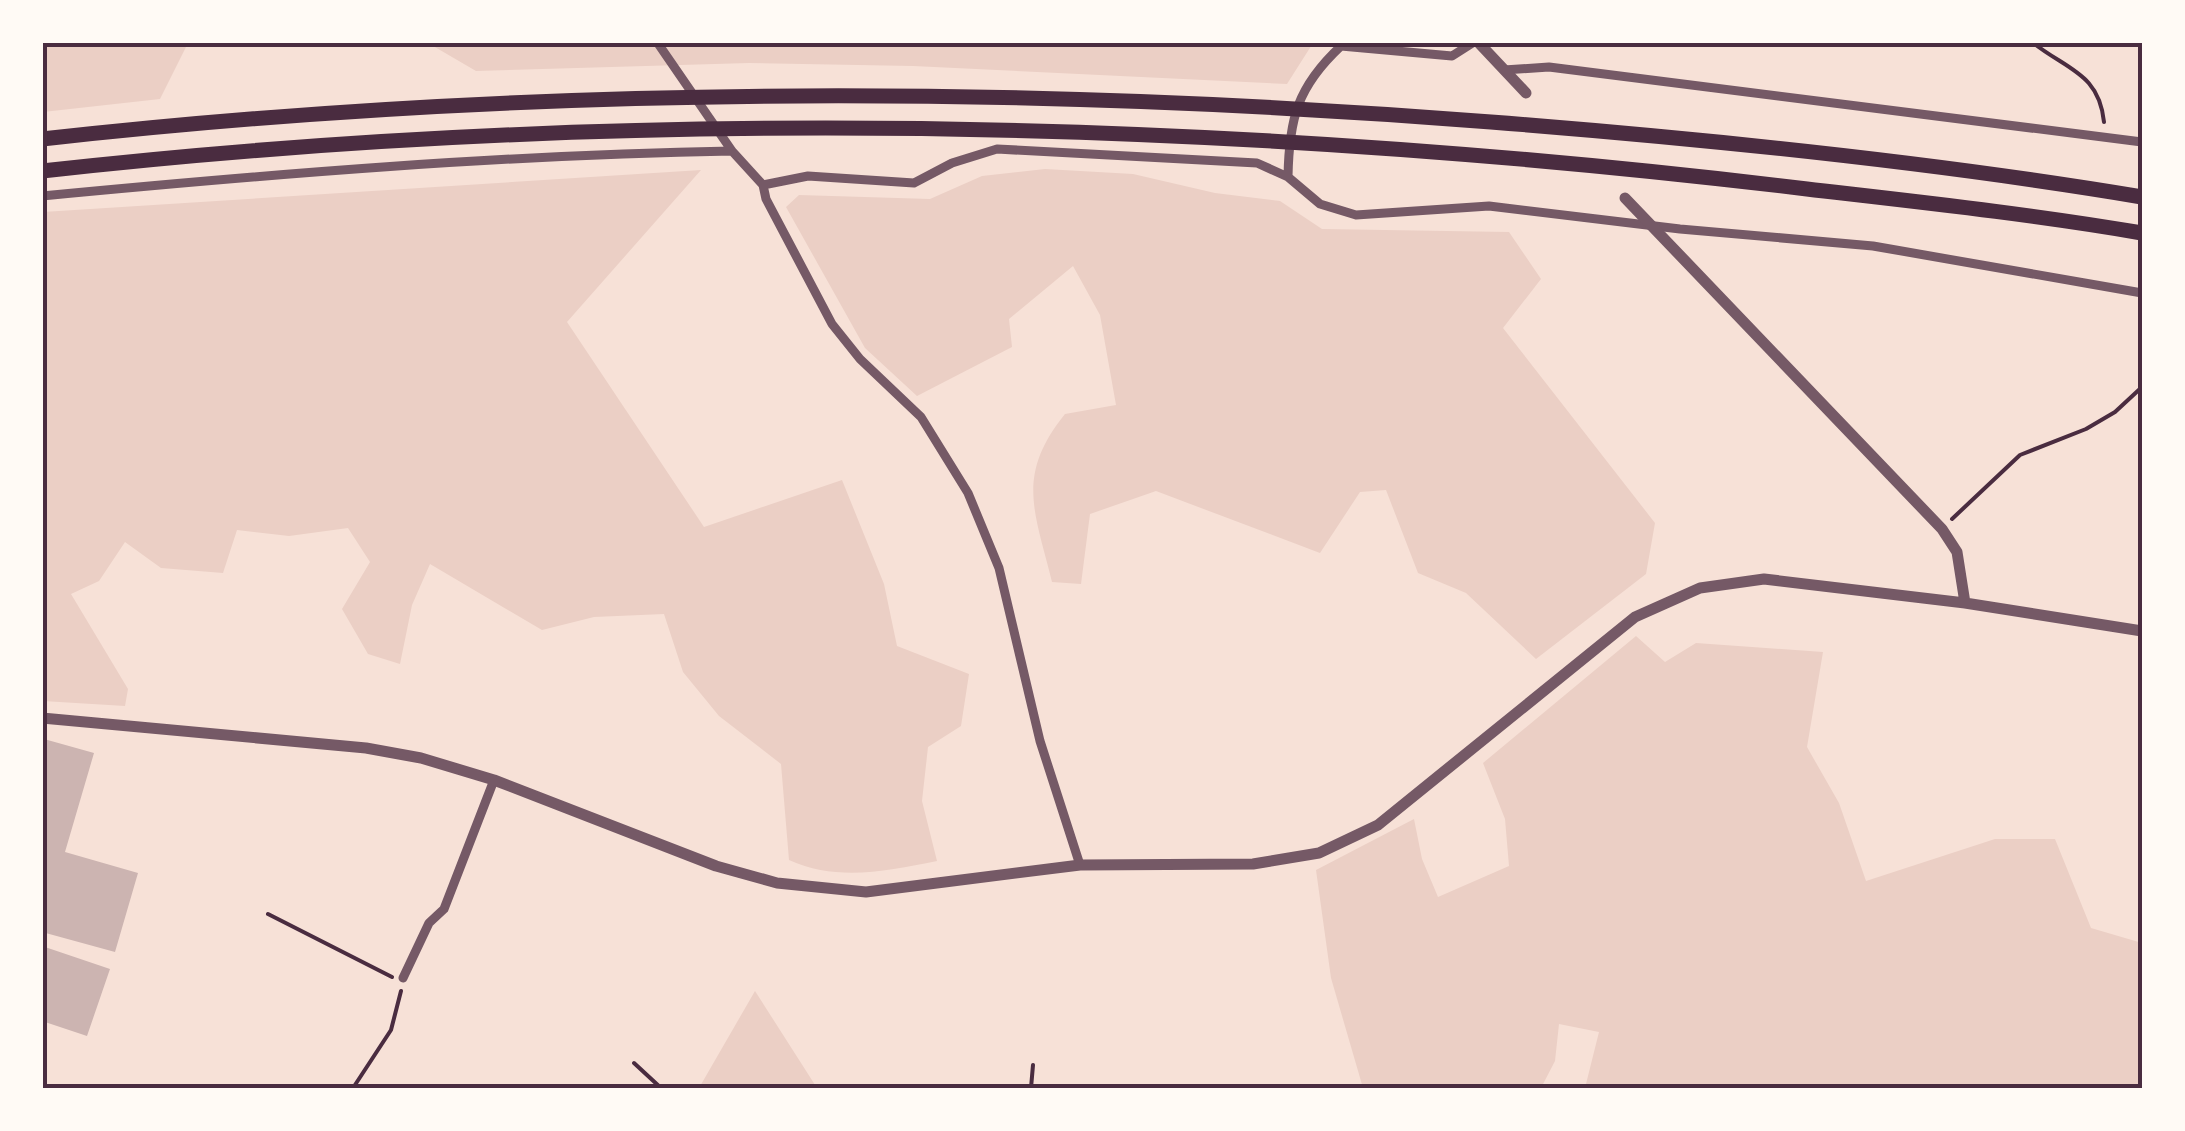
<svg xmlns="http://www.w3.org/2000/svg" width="2185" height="1131" viewBox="0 0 2185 1131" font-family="Signika,sans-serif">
  <rect width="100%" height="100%" fill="#f7e1d7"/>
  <path fill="#ebcfc5" d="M43,42H188V43L160,99L43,112Z
    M428,43H1313L1287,84L913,66L749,63L476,71Z
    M1045,169L1133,174L1215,193L1280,201L1322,229L1509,232L1541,279L1503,328L1655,523L1646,574L1536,659L1466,593L1418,573L1386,490L1360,492L1320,553L1156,491L1090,514L1081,584L1052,582C1035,512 1015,476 1065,414L1116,405L1100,315L1073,266L1009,319L1012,347L917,396L865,348L786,207L799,195L930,199L982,176Z
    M701,170L567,322L704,527L842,480L884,584L897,646L969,674L961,726L928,747L922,801L937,861C886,871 838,882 789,860L781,764L719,716L683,672L664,614L594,617L542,630L430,564L412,605L400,664L368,654L342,609L370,562L348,528L289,536L237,530L223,573L161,568L125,542L99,581L71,594L128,689L125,706L43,701V212Z
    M1636,636L1665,662L1696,643L1823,652L1807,747L1839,803L1866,881L1995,839H2055L2091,928L2142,943V1088H1585L1599,1032L1559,1024L1555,1061L1541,1088H1363L1331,978L1316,870L1414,819L1422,859L1438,897L1509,866L1505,819L1483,763Z
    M755,991L817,1088H699Z"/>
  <path fill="#ccb4b1" d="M44,739L94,753L65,852L138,873L115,952L42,932Z
    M42,946L110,969L87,1036L42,1021Z"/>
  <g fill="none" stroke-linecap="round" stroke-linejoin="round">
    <path stroke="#4a2c40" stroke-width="4" d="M2032,42C2067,70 2099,73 2104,122
      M1952,519L2020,455L2086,429L2115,412L2142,387
      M268,914L392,977
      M634,1063L661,1088
      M353,1088L391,1030L401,991
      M1031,1088L1033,1065"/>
    <path stroke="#755966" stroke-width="9" d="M657,42L732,151L763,185L766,199L832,324L860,359L921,417L968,493L999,568L1040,741L1080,865
      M1504,70L1549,67L2142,142
      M1288,177C1289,119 1297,87 1341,46L1452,56L1474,42
      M763,185L808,176L914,183L952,163L997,149L1257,163L1288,177L1320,204L1356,215L1489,206L1680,229L1873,246L2142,293
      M42,196C272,174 501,155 732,151
      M403,978L429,923L444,909L494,780"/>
    <path stroke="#755966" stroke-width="11" d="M1478,42L1526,93
      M1625,198L1942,529L1957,552L1965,603
      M42,718L366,748L421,758L494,780L716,866L777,883L866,892L1080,865L1253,864L1319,853L1378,825L1635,617L1700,588L1764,579L1965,603L2142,631"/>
    <path stroke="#4a2c40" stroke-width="15" d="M42,139C525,85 1007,84 1491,122C1708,139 1927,161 2142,197
      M42,171C630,105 1220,118 1807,189C1919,202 2031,214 2142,233"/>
  </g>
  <rect width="2185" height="1131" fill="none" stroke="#fffaf5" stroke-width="90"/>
  <rect x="45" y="45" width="2095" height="1041" fill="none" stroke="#4a2c40" stroke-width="4"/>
</svg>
